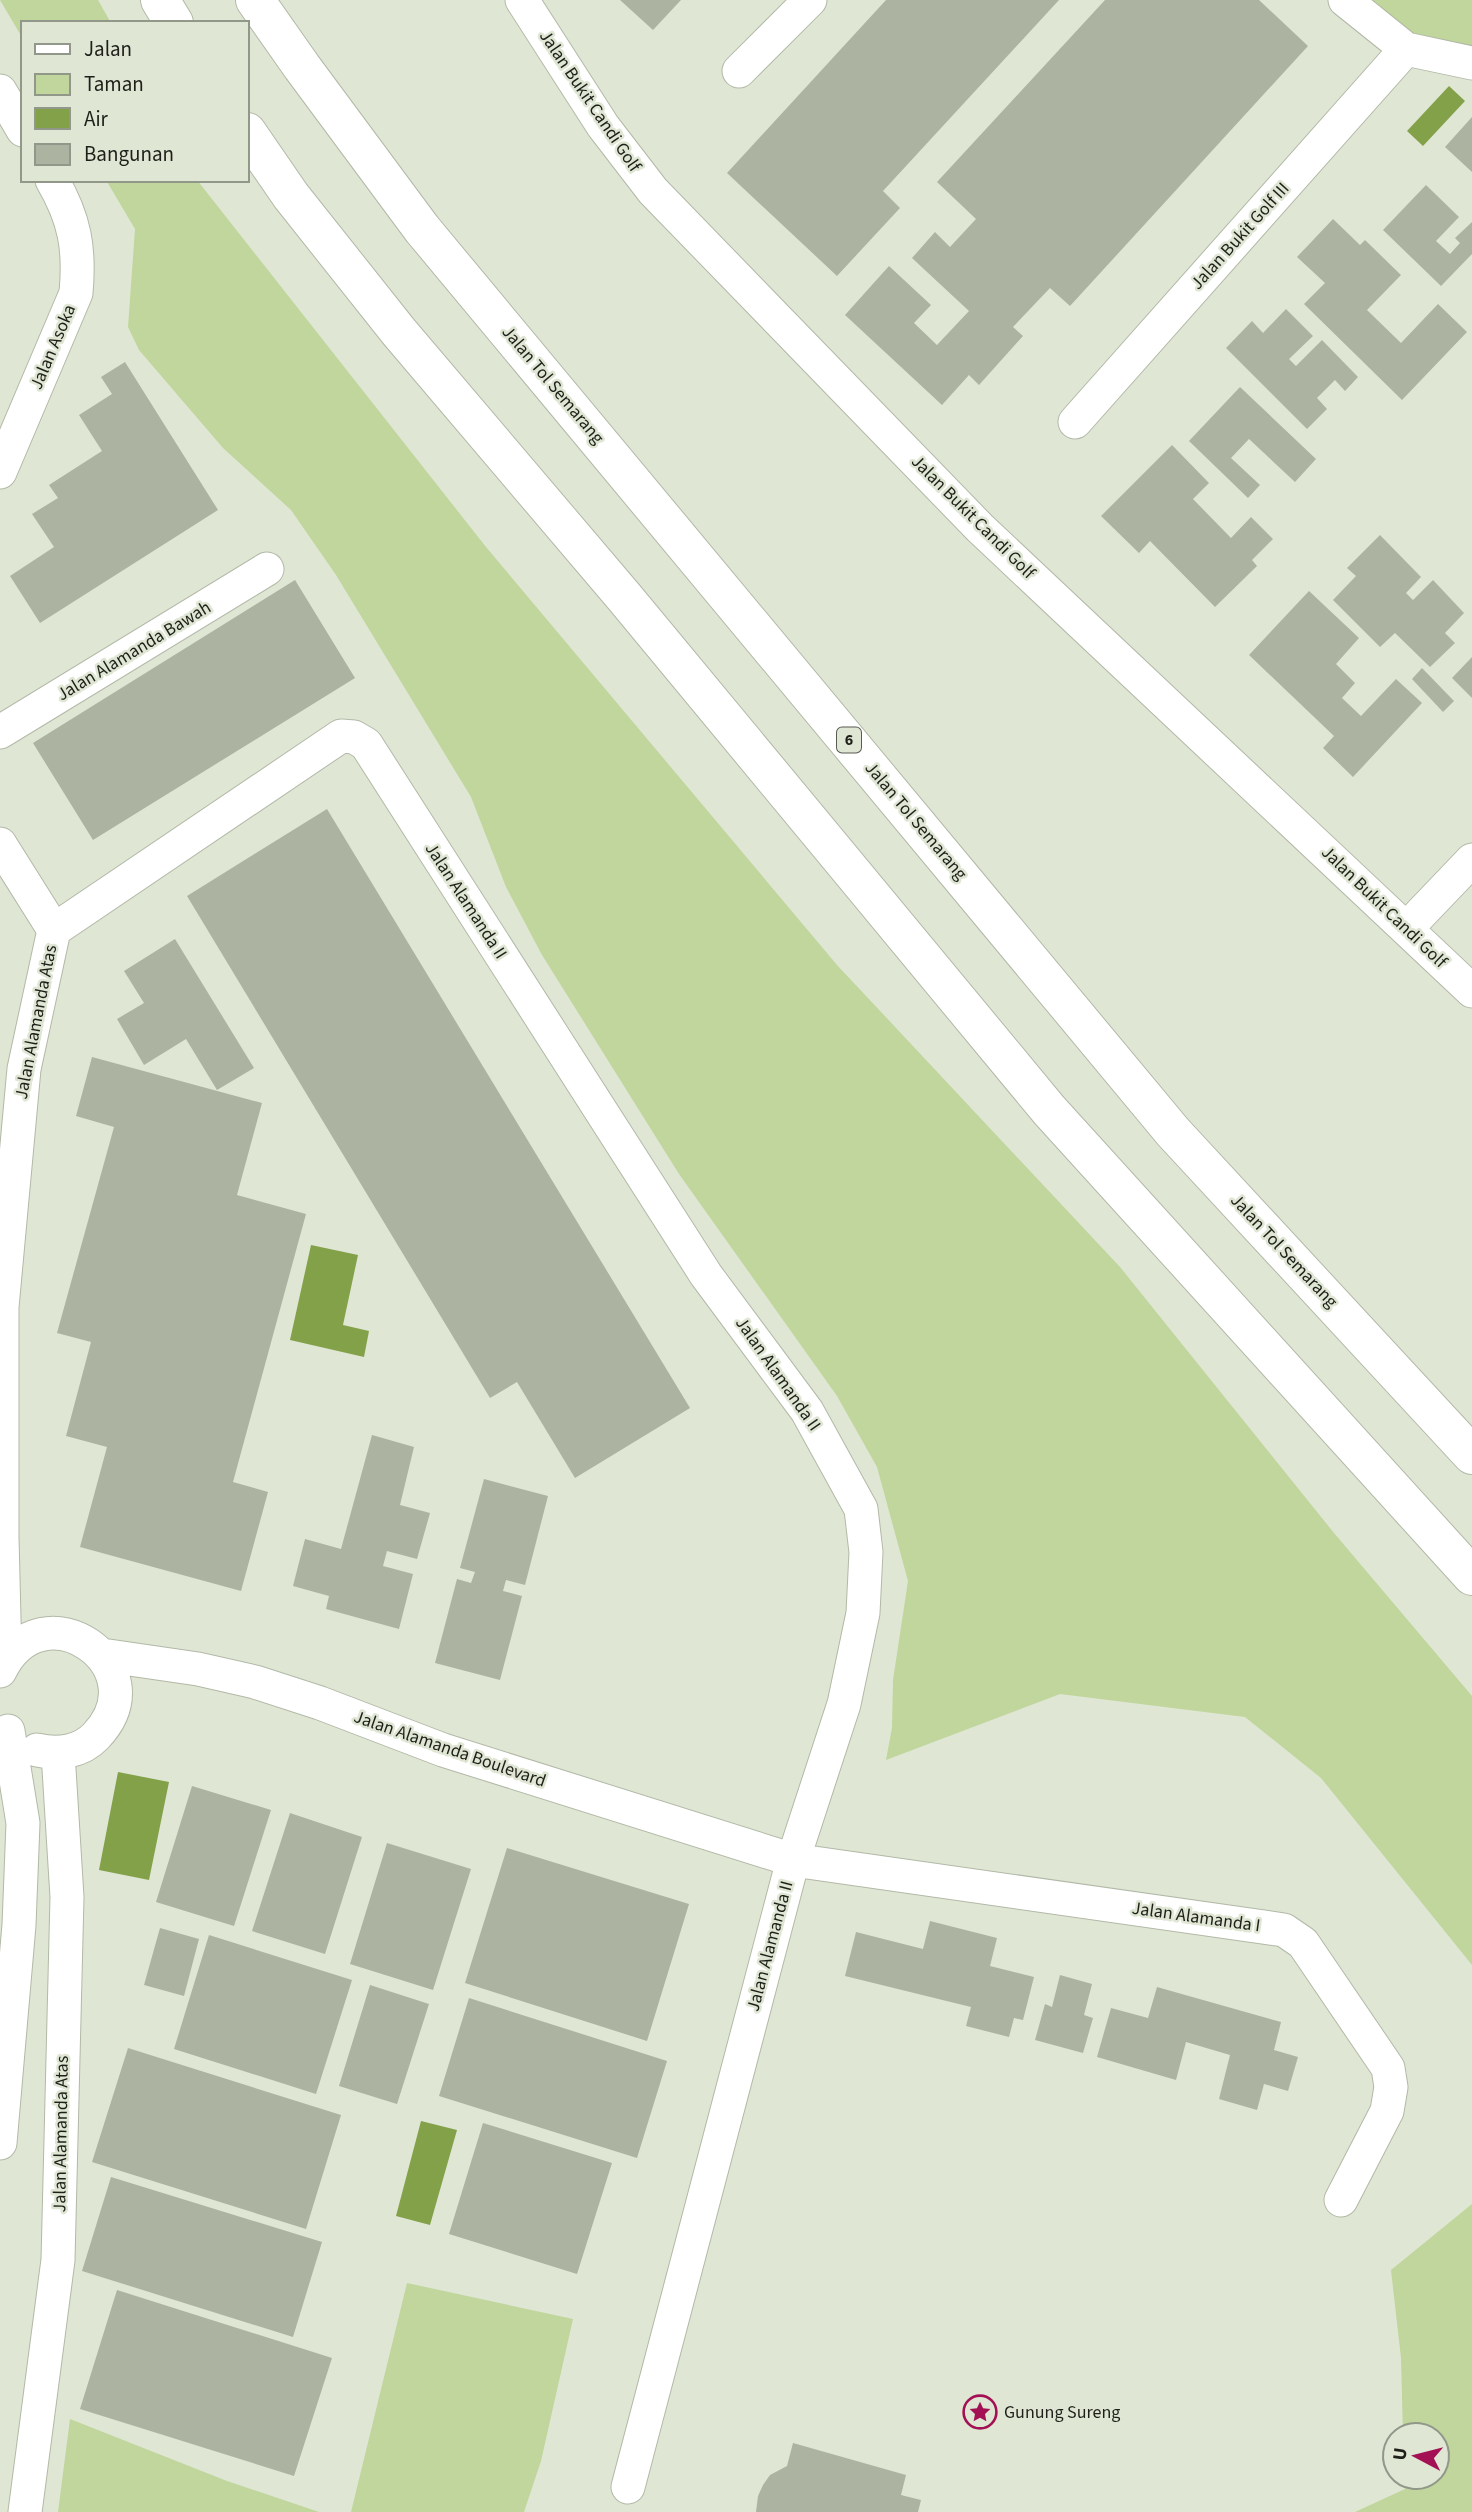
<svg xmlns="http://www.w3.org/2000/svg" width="1472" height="2512" viewBox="0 0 1472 2512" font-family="'Source Sans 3',sans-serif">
  <rect width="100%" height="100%" fill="#dfe6d4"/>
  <path fill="#c0d69c" d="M0,0H98L111,23H23V39Z
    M1364,0H1472V51L1411,38Z
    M106,180H197L486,547L837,965L1120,1267L1334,1533L1472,1696V1965L1321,1778L1245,1717L1060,1694L886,1760L892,1728L893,1680L908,1581L877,1467L837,1396L679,1174L542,955L506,887L471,797L336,575L291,510L223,448L139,350L128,327L135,229Z
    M1472,2204V2512H1355L1405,2489V2477H1437V2435H1403L1401,2358L1391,2270Z
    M407,2283L573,2319L541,2461L524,2512H351Z
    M70,2419L227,2481L319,2512H58Z"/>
  <path fill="#83a149" d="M1449,86L1465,101L1423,146L1407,131Z
    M311,1245L358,1255L343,1325L369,1331L364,1357L290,1340Z
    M118,1772L169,1782L149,1880L99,1870Z
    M421,2121L457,2130L430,2225L396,2216Z"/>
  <path fill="#acb3a1" d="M620,0H681L653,30Z
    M886,0H1059L883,191L900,208L837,276L727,173Z
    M1105,0H1259L1308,46L1070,306L1050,288L1013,327L1023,336L979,385L969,375L942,405L845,315L889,266L931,305L914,323L937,345L969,311L912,258L935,232L950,247L976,219L937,182Z
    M1472,117V172L1445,147Z
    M1426,185L1459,217L1436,241L1450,254L1460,243L1455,238L1472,222V254L1441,286L1383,230Z
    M1333,219L1360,245L1365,240L1401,275L1367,310L1401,343L1438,304L1467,332L1402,400L1304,304L1325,283L1297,257Z
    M1286,309L1313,336L1289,359L1296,366L1322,340L1358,377L1345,391L1335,380L1317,398L1327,409L1307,429L1226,348L1252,321L1263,333Z
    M125,362L218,510L40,623L10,576L54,547L32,514L58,498L49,485L102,451L79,415L112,394L101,377Z
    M1240,387L1316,459L1295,482L1249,439L1231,458L1260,485L1248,498L1189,441Z
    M1172,445L1209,483L1193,499L1231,538L1251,517L1273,539L1252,560L1257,566L1215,607L1150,541L1139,553L1101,516Z
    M1380,535L1421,577L1406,593L1413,600L1433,580L1464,613L1445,633L1455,643L1430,667L1395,633L1380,647L1333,600L1356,576L1347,568Z
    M295,580L355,678L93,840L33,743Z
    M1309,591L1359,638L1336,664L1355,683L1342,698L1361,716L1396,679L1422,703L1353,777L1323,748L1334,736L1249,655Z
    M1472,657V698L1452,678Z
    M1422,668L1454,701L1443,712L1412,679Z
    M327,809L690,1408L575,1478L517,1382L490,1398L187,896Z
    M175,939L254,1068L217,1090L186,1039L144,1065L117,1019L144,1003L124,971Z
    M92,1057L262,1103L237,1195L306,1214L233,1482L268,1492L241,1591L80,1547L107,1447L66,1436L91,1342L57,1333L114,1127L76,1116Z
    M372,1435L414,1447L400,1505L430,1513L417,1559L387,1551L383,1566L413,1574L399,1629L326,1609L329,1596L293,1586L305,1539L341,1549Z
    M484,1479L548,1496L525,1585L506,1580L503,1591L522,1596L500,1680L435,1663L457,1579L471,1583L475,1572L460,1568Z
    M192,1786L271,1810L234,1926L156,1902Z
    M290,1813L362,1837L325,1954L252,1931Z
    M387,1843L471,1869L433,1990L350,1964Z
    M507,1848L689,1904L647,2041L465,1983Z
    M930,1921L997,1938L990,1966L1034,1977L1023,2020L1014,2018L1009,2037L966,2026L971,2007L845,1976L856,1932L923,1949Z
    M160,1928L199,1939L184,1996L144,1985Z
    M209,1935L352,1980L316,2094L174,2049Z
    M1060,1975L1092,1984L1084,2015L1093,2018L1083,2053L1035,2040L1045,2004L1052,2007Z
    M370,1985L429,2004L397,2104L339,2086Z
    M1157,1987L1281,2022L1274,2050L1298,2057L1288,2091L1264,2084L1257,2110L1219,2099L1230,2055L1186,2042L1176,2080L1097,2057L1111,2008L1148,2018Z
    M469,1998L667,2061L637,2158L439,2096Z
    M128,2048L341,2115L306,2229L92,2162Z
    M483,2123L612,2163L577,2274L449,2234Z
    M111,2177L322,2242L293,2337L82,2271Z
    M117,2290L332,2358L294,2476L80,2409Z
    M793,2443L906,2475L901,2495L921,2500L918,2512H756L758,2496L763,2485L770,2475L787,2466Z"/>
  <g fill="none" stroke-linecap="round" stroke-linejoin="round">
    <defs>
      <path id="street" d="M522,0L603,126L653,191L980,528L1472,991
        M1345,0L1406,49L1472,63
        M739,71L810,0
        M0,91L23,130
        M1075,422L1406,49
        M0,472L76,293C80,249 75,219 52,180
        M0,732L267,569
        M0,844L54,930
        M1407,928L1472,860
        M54,930L341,736L354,737L366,744L706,1275L807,1411L861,1509L866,1552L863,1613L844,1704L793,1860L628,2487
        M102,1655L198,1669L255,1682L320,1703L443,1750L793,1860L1284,1930L1303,1943L1388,2068L1391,2087L1387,2111L1341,2200
        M5,1659L2,1537V1307L24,1069L54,930
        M0,1671C42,1583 162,1667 96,1736C81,1752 58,1755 37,1750
        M0,2143L19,1925L23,1823L8,1731
        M25,2512L58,2260L67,1897L58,1753"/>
      <path id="highway" d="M160,0L174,23
        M255,0L302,67L422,229L1173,1132L1472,1455
        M247,132L291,196L399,332L625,598L1049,1110L1472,1576"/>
    </defs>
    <use href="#street" stroke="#b2b9a7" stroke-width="35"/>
    <use href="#highway" stroke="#b2b9a7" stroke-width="40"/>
    <use href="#street" stroke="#fff" stroke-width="33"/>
    <use href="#highway" stroke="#fff" stroke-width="38"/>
  </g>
  <defs>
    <symbol id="sight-ring" viewBox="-11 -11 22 22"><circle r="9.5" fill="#dfe6d4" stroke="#a31154" stroke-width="1.5"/><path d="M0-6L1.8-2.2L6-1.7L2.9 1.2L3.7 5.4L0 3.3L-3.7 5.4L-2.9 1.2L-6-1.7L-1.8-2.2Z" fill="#a31154"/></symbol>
  </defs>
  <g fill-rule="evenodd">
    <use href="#sight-ring" x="961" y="2393" width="38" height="38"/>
  </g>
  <g text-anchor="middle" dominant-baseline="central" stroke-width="5" stroke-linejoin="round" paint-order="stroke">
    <rect fill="#dfe6d4" stroke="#575b51" stroke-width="2" x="837" y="727.5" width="24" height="25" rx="5"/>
    <g font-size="16" font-weight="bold" fill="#1d2019">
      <text x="849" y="740">6</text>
    </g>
    <g font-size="18" fill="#1d2019" stroke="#dfe6d4">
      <text transform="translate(590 101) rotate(56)">Jalan Bukit Candi Golf</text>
      <text transform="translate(1240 236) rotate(-48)">Jalan Bukit Golf III</text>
      <text transform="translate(53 347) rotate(-67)">Jalan Asoka</text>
      <text transform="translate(553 385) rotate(50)">Jalan Tol Semarang</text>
      <text transform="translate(973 517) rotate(45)">Jalan Bukit Candi Golf</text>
      <text transform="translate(134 651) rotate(-31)">Jalan Alamanda Bawah</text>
      <text transform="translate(916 821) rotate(50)">Jalan Tol Semarang</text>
      <text transform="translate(466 901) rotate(57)">Jalan Alamanda II</text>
      <text transform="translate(1384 907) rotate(44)">Jalan Bukit Candi Golf</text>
      <text transform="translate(36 1022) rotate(-79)">Jalan Alamanda Atas</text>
      <text transform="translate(1284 1251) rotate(47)">Jalan Tol Semarang</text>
      <text transform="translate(778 1374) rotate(55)">Jalan Alamanda II</text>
      <text transform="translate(450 1749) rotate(19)">Jalan Alamanda Boulevard</text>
      <text transform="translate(1196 1917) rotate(8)">Jalan Alamanda I</text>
      <text transform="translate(770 1946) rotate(-75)">Jalan Alamanda II</text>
      <text transform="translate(61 2134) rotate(-89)">Jalan Alamanda Atas</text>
    </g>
    <g font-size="18" fill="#1d2019" stroke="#dfe6d4" text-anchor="start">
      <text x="1004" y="2412">Gunung Sureng</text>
    </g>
  </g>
  <rect x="21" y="21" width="228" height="161" fill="#dfe6d4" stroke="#919789" stroke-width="2"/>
  <rect x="35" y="44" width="35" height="10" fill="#ffffff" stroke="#919789" stroke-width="2"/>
  <text x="84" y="56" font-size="21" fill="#1d2019">Jalan</text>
  <rect x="35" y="74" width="35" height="21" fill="#c0d69c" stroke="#919789" stroke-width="2"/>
  <text x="84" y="91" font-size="21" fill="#1d2019">Taman</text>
  <rect x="35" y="108" width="35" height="21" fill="#83a149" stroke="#919789" stroke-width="2"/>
  <text x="84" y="126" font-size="21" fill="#1d2019">Air</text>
  <rect x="35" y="144" width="35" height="21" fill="#acb3a1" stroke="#919789" stroke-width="2"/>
  <text x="84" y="161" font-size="21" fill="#1d2019">Bangunan</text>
  <g transform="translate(1416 2456) rotate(277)"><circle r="33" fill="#dfe6d4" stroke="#919789" stroke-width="2"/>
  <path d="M0-5L12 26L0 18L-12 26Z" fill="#a31154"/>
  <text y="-10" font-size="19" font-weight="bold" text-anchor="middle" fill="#1d2019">U</text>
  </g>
</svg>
